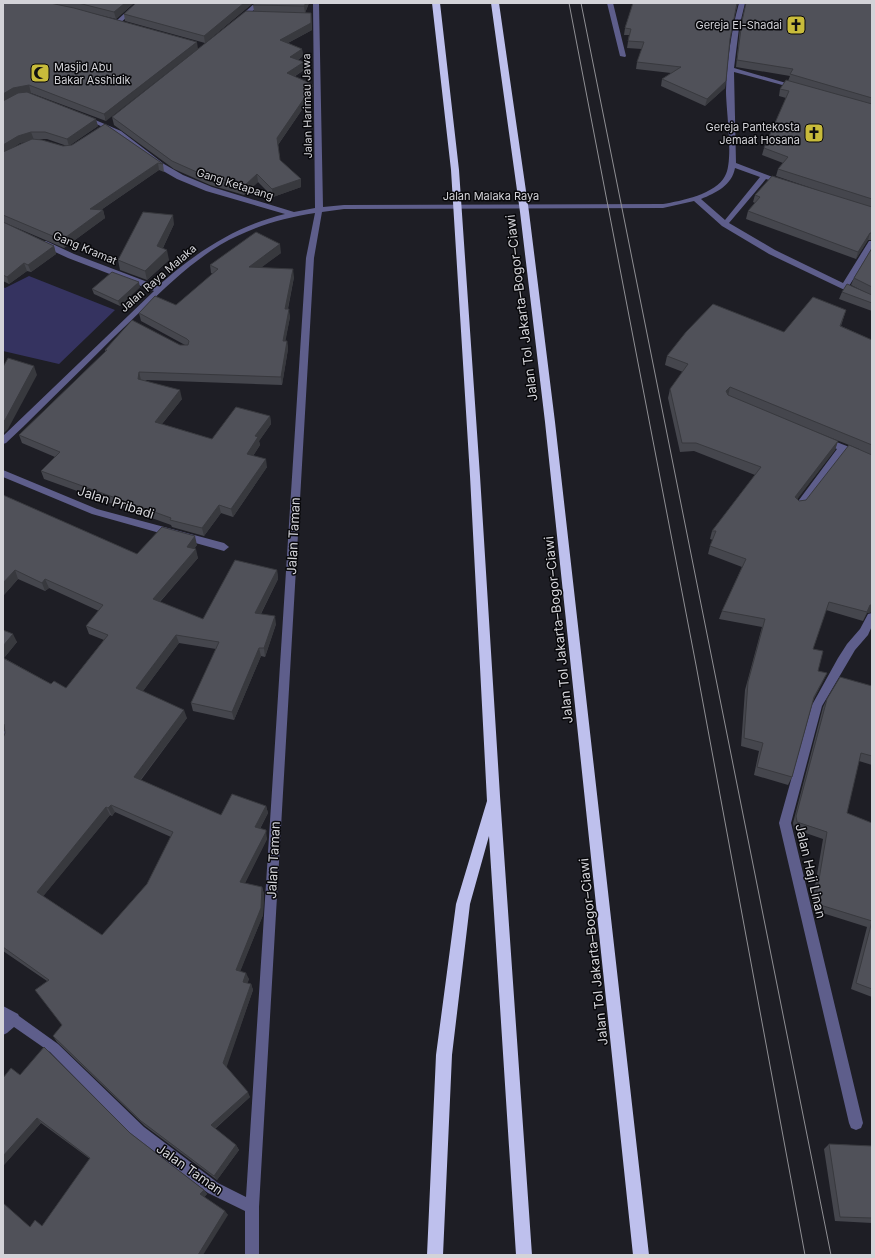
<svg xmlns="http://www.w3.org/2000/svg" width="875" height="1258" viewBox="0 0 875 1258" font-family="Inter,sans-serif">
  <rect width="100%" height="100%" fill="#1e1e25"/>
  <path fill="#353360" d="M29,276L115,310L59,364L3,351V287L5,288Z"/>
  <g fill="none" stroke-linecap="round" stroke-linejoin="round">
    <path fill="#5e5e8b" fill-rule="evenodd" d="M136,3H143L119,24H115V22Z
      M255,3H262L241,21H237V19Z
      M313,3H319L323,207L344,205L663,204C681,201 716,194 725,176C734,161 726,110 726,91C727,61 731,32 739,3H745L739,28L734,68L800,87L797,89L734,72L736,163L786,182L782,184L766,179L729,223L775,250L843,283L869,241H872V249L849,286L872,297V303L769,254L722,226L694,201L663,208L344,209L322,212L314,258L259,1207V1255H245V1211L208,1193L134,1137L50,1052L14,1027L7,1033L3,1035V1006L18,1014L19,1016L58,1044L144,1127L218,1183L246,1197L306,258L315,213C281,218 250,228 220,245C192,262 167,286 143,309C103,347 64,387 24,426L6,443L3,444V436L154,291L68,258L40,245V241H46L74,254L158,286C195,253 235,226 285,214L206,191L177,179L158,168L117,133L82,118V116H86L121,131L164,164L183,175L212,187L294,212L315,208ZM735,168L760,177L725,220L701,199C716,193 732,185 735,168Z
      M607,3H613L626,56L625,57L620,56Z
      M824,437L872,456V463L845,452L802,508H796L794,506L796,504L837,449L821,442L820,440L821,438Z
      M3,470L97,509L224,543L229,547L224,551L92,514L3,477Z
      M872,613V626L868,635L855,650L822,706L791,823L863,1123L861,1128L856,1130L851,1128L849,1123L779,823L812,705L838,658L847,644L860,629L868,614Z
      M3,730L7,732L8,741L7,744L3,746Z"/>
    <path fill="#bec0ed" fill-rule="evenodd" d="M432,3H440L459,170L480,476L500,796L532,1255H516L489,836L470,904L452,1055L443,1255H427L436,1055L456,904L487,801L470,476L451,170Z
      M491,3H499L529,212L555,422L649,1255H633L545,422L520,212Z"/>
    <path stroke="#8f8f94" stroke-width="1" d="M569,3L696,665L805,1255
      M581,3L831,1255"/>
  </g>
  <path fill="#45464d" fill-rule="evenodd" d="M3,3H134L116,19L83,11L106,121L31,93H28L98,126L70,145H72L105,124L163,164L164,172L159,170L101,210H103L105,218L64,248L3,222ZM38,139H47L67,146H63ZM28,141L9,150L20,143Z
    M253,3L205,43L125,21L124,14Z
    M309,3L305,13H311L312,30L288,43L302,49L303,56L298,60L304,62V70L294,77L312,95L278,145L280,160L301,179V187L273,197L258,182L244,195L210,185L174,169L114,125L112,117L254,11L253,5Z
    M633,3H738L735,14L730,39L725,88L705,106L661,86L662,79L671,73L636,69L637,62L642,49L627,48L629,35H624L625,28Z
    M746,3H872V240H868L856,259L746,219L748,211L755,203L753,202L755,195L826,193L776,176L778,169L783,163L762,155L764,148L786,98L779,96L780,89L788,81L790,76L736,67L740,28Z
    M3,222L54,246L56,254L31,272L27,271L9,284L3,281Z
    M174,224L163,248L169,260L147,280L120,270L118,260Z
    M872,248V311L839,299L842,292L867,293L851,285L854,278Z
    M281,253L260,268L294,277L288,309L290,317L285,341H287L288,349L282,385L145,380L182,399L162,424L212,439L270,416L271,424L259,441L260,445L253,456L267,467L233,517L221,513L204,536L172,527L171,525L44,479L41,471L55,457L22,443L19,435L105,352V350L185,345L141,321L139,313L176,305L213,274L211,273L210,265Z
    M140,287L120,306L94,294L92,289Z
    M846,310L841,326L872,340V612L867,613L863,621L826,610L813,649L818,671L827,673L823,681L813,700L792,777L788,785L754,775L759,751L741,746L745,690L762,627L719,619L722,611L742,567L708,554L710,546L713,540L710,539L712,531L755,475L694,451L680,452L668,398L670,389L683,372L665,365L667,356L784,332ZM809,429L859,449L806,500L799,501L797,499L835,450L838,441Z
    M3,495L137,554L197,545L194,549L198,558L160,602L203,619L277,570L278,579L261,614L276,624L265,657L261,656L234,720L193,711L191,703L216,649L179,643L143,691L187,718L141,780L221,815L266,806L268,813L260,829L267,838V839L245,883L262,887L264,894L263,915L240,971L249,979L247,983L251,984L253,990L226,1067L250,1097L215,1129L236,1145L239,1150L217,1180L145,1126L57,1042L53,1036L62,1026L47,981L3,951V738L5,733V730H3V630L17,642L4,658L51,684L66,688L104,640L89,634L86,626L99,611L49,588L45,591L18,579L3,596ZM115,812L171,837L147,884L102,935L43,896L110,815L112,816Z
    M872,686V765L859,761L847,813L872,823V997L851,989L867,927L813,910L812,904L823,839L794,829L793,823L823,707L827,699Z
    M20,1075L130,1133L204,1190L207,1194L204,1197L228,1215L30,1227L42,1226L90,1159L41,1123L3,1166Z
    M829,1144L872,1146V1223L835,1221L824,1149Z"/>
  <path fill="#38393e" d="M125,3H134L116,19L114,12Z
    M244,3H253L205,43L204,36Z
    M306,3H309L305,13L304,6Z
    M311,13L312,30L280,47V40Z
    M197,42L198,49L106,121L104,114Z
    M302,49L303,56L291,64L290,57Z
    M304,62V70L287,81V73Z
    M726,81L725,88L705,106L707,99Z
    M312,84V95L277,146V138Z
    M29,85L31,93L15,95L3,102V94L13,88Z
    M96,119L98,126L69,146L67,139Z
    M31,132L34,140L20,143L3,153V145L18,136Z
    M158,163L159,170L92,216L90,209Z
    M257,174L258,182L244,195L243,187Z
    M301,179V187L273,197L272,189Z
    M103,210L105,218L64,248L62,240Z
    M173,215L174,224L159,256L157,246Z
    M870,233L868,240L856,259L858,252Z
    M280,244L281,253L250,276L249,267Z
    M54,246L56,254L31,272L28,265Z
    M167,250L169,260L147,280L145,271Z
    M24,263L27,271L9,284L7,277Z
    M293,269L294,277L286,317L285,309Z
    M139,282L140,287L120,306L118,301Z
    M289,309L290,317L284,349L283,341Z
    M287,341L288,349L282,385L281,377Z
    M34,366L37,375L8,429L3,434V422Z
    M139,372L141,380L138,379Z
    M730,387L728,396L726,391Z
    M180,390L182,399L157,430L155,422Z
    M270,416L271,424L259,441L260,445L249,462L247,454L255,436Z
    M838,441L835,450L792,506L795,497Z
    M266,459L267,467L233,517L231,509Z
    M219,505L221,513L204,536L202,528Z
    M195,536L197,545L189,556L187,547Z
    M196,549L198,558L155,607L153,599Z
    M15,570L18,579L3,596V583Z
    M277,570L278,579L257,621L255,613Z
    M45,579L49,588L45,591L42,583Z
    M870,605H872V612L867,613L863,621Z
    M275,616L276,624L265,657L264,648Z
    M13,634L17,642L3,659V646Z
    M176,635L179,643L139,696L136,688Z
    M259,648L261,656L234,720L232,712Z
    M827,673L811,705L814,697Z
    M184,710L187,718L137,784L134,777Z
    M111,805L115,812L112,816L108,808Z
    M266,806L268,813L257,834L255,827Z
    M106,807L110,815L41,899L37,892Z
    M266,830L267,839L242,889L240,882Z
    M262,887L264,894L263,915L238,977L236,970Z
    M246,973L249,979L246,988L243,982Z
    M251,984L253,990L226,1069L223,1063Z
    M248,1092L250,1097L213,1130L211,1125Z
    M37,1118L41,1123L3,1166V1156Z
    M236,1145L239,1150L217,1180L214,1176Z
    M204,1190L207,1194L203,1199L200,1194Z
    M225,1211L228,1215L203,1255H198Z"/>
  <path fill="#505159" stroke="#38393e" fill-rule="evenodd" d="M3,3H50L74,8L197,42L104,114L29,85L13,88L3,94Z
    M78,3H125L114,12Z
    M136,3H244L204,36L124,14Z
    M255,3H306L304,6L253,5Z
    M633,3H737L730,39L726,81L707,99L662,79L681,67L637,62L644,42L628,41L631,29L625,28Z
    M746,3H872V98L790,74L793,69L737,60L742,21Z
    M246,11L311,13V23L280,40L302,49L290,57L304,62L287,73L312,84V87L277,138L280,160L301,179L272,189L257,174L243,187L208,177L172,161L112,117Z
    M786,80L872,104V199L778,169L788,157L764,148L789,91L780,89Z
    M27,92L96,119L67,139L45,132H31L18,136L3,145V101L18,93Z
    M105,124L163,164L158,163L90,209L103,210L62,240L3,215V152L32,139L42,140L63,146L72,145Z
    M772,176L872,207V233H870L858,252L748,211L760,197L755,195Z
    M143,212L173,215L157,246L167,250L145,271L118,260Z
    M3,222L54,246L28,265L24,263L7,277L3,275Z
    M256,232L280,244L249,267L293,269L285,309H289L283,341H287L281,377L139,372L138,379L180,390L155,422L212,439L236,407L270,416L255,436L258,437L247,454L266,459L231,509L219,505L202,528L170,520L171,518L41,471L60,452L19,435L107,350H105L132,320L180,345H188L189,341L187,339L139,313L155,296L176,305L218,269L210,265Z
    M872,248V287L854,278Z
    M112,272L139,282L118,301L92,289Z
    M847,284L872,295V303L842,292Z
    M813,297L846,310L840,326L872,340V445L730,387L726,391L728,395L838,441L795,497L799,501L806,500L849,445L872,455V605H870L867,612L829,602L813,649L823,651L818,671L827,673L814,697L792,777L757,767L763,743L744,738L748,682L765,619L722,611L746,559L710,546L716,531H712L761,467L696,443H682L670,389L688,364L667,356L686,332L713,304L784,332Z
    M8,358L34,366L5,420L3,422V367Z
    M3,495L137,554L162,527L195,536L187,547L196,549L153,599L203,619L235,560L277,570L255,613L275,616L264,648H259L232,712L191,703L219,642L176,635L136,688L184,710L134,777L221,815L232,794L266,806L255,827L266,830V832L240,882L262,887L261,908L236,970L246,973L243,982L251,984L223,1063L248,1092L211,1125L236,1145L214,1176L141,1121L53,1036L62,1025L35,990L49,980L3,947V738L5,733L4,724L3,723V658L51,684L54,681L66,688L108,635L86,626L103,605L45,579L42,583L15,570L3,583ZM111,805L173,832L147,884L102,935L37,892L106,807L108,808Z
    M3,630L13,634L3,646Z
    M840,677L872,686V756L861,753L847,813L872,823V989L856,983L872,921L817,904L816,897L827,832L797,822L796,816L827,699Z
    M44,1047L130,1133L204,1190L200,1194L225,1211L198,1255H3V1203L30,1227L35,1220L42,1226L90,1158L37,1118L3,1156V1078L11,1068L20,1075Z
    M829,1144L872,1146V1218L840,1217Z"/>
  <defs>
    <symbol id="church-square" viewBox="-11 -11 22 22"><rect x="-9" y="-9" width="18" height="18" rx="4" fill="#c8bb3b" stroke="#08080b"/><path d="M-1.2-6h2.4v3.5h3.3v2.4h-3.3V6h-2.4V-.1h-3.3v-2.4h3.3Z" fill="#111"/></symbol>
    <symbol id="mosque-square" viewBox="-11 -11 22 22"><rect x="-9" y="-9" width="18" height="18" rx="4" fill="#c8bb3b" stroke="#08080b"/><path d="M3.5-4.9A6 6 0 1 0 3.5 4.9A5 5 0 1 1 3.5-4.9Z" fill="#111"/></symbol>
  </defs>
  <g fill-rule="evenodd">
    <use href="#church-square" x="785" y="14" width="22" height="22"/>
    <use href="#mosque-square" x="29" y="62" width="22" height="22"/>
    <use href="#church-square" x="803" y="122" width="22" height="22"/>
  </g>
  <g text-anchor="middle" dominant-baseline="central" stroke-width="3" stroke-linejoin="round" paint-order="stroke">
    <g font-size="11" fill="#d3d3d8" stroke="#08080b" text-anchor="end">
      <text x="782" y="25">Gereja El-Shadai</text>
      <text x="54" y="67" text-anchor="start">Masjid Abu<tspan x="54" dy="13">Bakar Asshidik</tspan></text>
      <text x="800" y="127">Gereja Pantekosta<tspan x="800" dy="13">Jemaat Hosana</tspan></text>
    </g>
    <g font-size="11" fill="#d3d3d8" stroke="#08080b">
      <text transform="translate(307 106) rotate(-91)">Jalan Harimau Jawa</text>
      <text transform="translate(235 184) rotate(18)">Gang Ketapang</text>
      <text x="491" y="196">Jalan Malaka Raya</text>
      <text transform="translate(85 248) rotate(23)">Gang Kramat</text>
      <text transform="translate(158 278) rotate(-41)">Jalan Raya Malaka</text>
    </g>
    <g font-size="13" fill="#d3d3d8" stroke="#08080b">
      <text transform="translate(521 308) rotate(-97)">Jalan Tol Jakarta–Bogor–Ciawi</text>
      <text transform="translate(116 502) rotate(18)">Jalan Pribadi</text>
      <text transform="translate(293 536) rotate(-87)">Jalan Taman</text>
      <text transform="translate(558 630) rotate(-96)">Jalan Tol Jakarta–Bogor–Ciawi</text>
      <text transform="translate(273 860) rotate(-87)">Jalan Taman</text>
      <text transform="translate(811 871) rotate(77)">Jalan Haji Linan</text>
      <text transform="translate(593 952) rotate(-96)">Jalan Tol Jakarta–Bogor–Ciawi</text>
      <text transform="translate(190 1169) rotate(35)">Jalan Taman</text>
    </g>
  </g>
  <rect width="875" height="1258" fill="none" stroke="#d3d3d8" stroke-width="8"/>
</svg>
